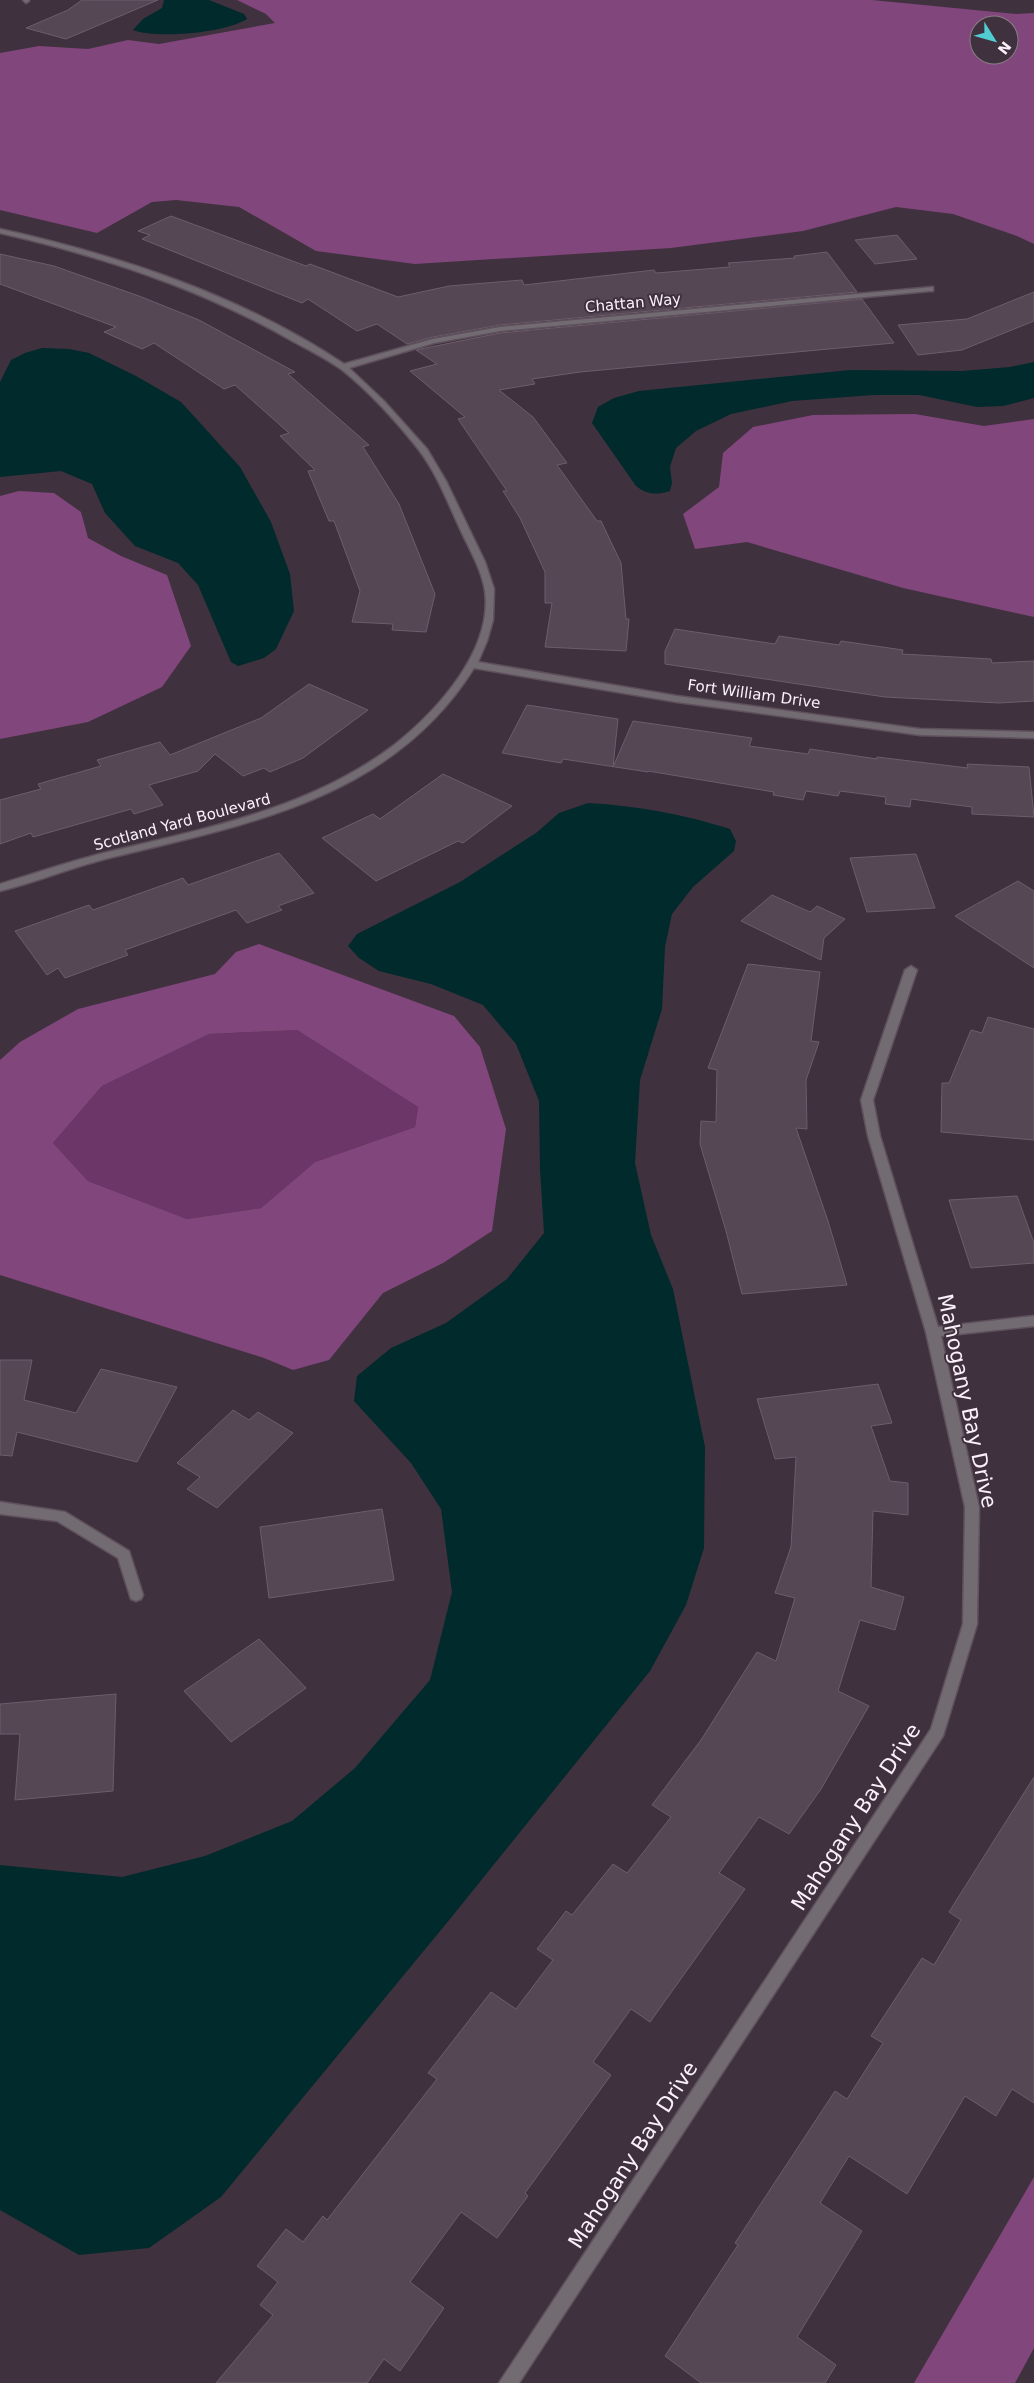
<svg xmlns="http://www.w3.org/2000/svg" width="1034" height="2383" viewBox="0 0 1034 2383" font-family="'DejaVu Sans',sans-serif">
  <rect width="100%" height="100%" fill="#40313e"/>
  <path fill="#6d3669" d="M297,1030L418,1107L415,1127L315,1162L261,1208L187,1219L88,1181L53,1143L102,1086L209,1034Z"/>
  <path fill="#81467c" fill-rule="evenodd" d="M237,0H872L1016,14L1034,13V244L1017,236L953,214L896,207L803,231L671,248L415,264L316,251L239,207L176,200L152,202L97,233L0,210V53L39,46L88,49L128,40L159,44L275,23L266,14ZM979,25H1009V55H979Z
    M915,414L984,426L1034,419V617L903,588L747,542L695,549L683,514L719,487L723,453L753,427L813,415Z
    M19,491L54,493L81,512L88,538L121,556L167,575L191,646L162,687L88,722L0,739V496Z
    M259,944L454,1016L480,1047L506,1129L492,1231L443,1263L383,1293L329,1360L293,1370L264,1358L0,1275V1060L20,1042L78,1009L215,974L236,952ZM297,1030L418,1107L415,1127L315,1162L261,1208L187,1219L88,1181L53,1143L102,1086L209,1034Z
    M1034,2177V2348L1015,2383H914Z"/>
  <path fill="#012a2c" d="M164,0H209L244,14L247,19C225,33 157,39 133,30L143,19L162,8Z
    M42,348L69,349L89,353L136,376L181,402L240,467L271,522L290,574L294,611L276,649L264,658L238,666L231,662L198,585L178,563L135,546L105,513L92,484L61,471L0,477V382L11,360L25,353Z
    M1034,362V398L1003,406L977,407L919,395H874L792,401L731,414L696,431L676,448L670,467L672,483L670,491C657,495 647,495 636,486L592,423L598,407L614,398L639,391L850,370L962,371L1010,367Z
    M588,803C637,806 683,814 730,829L736,841L734,851L693,887L672,914L665,947L662,1009L640,1080L635,1163L651,1235L673,1289L705,1447L704,1548L686,1605L650,1671L450,1919L221,2197L149,2248L79,2255L0,2210V1865L122,1877L205,1856L292,1821L355,1768L430,1680L452,1592L441,1509L411,1463L354,1401L357,1376L391,1348L446,1323L507,1279L544,1233L540,1170L539,1101L516,1044L483,1005L431,984L379,971L359,958L348,946L357,934L460,882L536,833L559,813Z"/>
  <path fill="#564754" stroke="#6e5d6c" d="M82,0H158L66,39L26,28L68,10Z
    M171,216L306,266L310,264L398,297L449,286L522,280L524,285L654,270L656,273L730,267L728,263L795,258L794,256L827,252L857,292L500,325L433,337L407,344L377,324L357,331L308,299L302,303L142,239L150,235L138,231Z
    M897,235L917,259L875,264L855,240Z
    M0,254L54,266L139,296L199,320L295,372L288,374L369,445L363,447L399,504L435,594L426,632L392,630L393,624L352,622L360,591L334,521H329L308,471L315,470L280,436L289,433L235,385L224,389L154,343L142,349L104,332L116,327L0,284Z
    M1034,292V321L962,350L918,355L898,325L967,319Z
    M862,299L894,343L580,372L532,379L535,384L499,390L533,417L567,463L557,465L597,521H601L621,563L626,619H629L626,651L545,647L552,603H545V572L520,518L503,491H507L458,419L465,417L410,371L437,364L416,350L500,333Z
    M675,629L775,644L779,636L839,645L841,641L903,650L902,654L991,659L992,663L1034,661V701L999,703L885,697L665,664V651Z
    M309,684L368,710L303,758L270,772L264,768L243,776L215,754L198,771L149,785L163,805L134,814L131,809L33,837L31,833L0,844V800L41,789L38,784L101,766L97,760L160,742L170,755L261,718Z
    M527,705L618,719L613,767L633,721L752,738L749,746L808,754L810,749L877,759V757L968,768L967,764L1029,767L1034,817L972,814V807L911,799L910,807L885,804L886,797L840,791L838,796L806,791L803,800L773,795L774,792L648,771V772L563,759L561,763L502,753Z
    M443,774L512,806L463,843L458,841L376,881L322,838L373,814L380,819Z
    M279,853L314,893L278,906L282,910L247,923L236,910L125,950L128,955L65,978L58,968L47,975L15,931L89,905L93,910L183,878L188,885Z
    M916,854L935,908L867,912L850,858Z
    M1018,881L1034,891V968L955,916Z
    M772,895L810,912L817,906L845,919L824,938L821,960L741,921Z
    M748,964L820,972L811,1041L819,1042L806,1080L807,1129L796,1128L828,1221L847,1285L742,1294L726,1231L700,1144L701,1121L716,1122L717,1070L708,1068Z
    M988,1017L1034,1029V1140L941,1132L942,1083H949L971,1030L982,1033Z
    M1017,1196L1034,1243V1263L971,1268L949,1200Z
    M0,1360H32L24,1400L76,1413L101,1369L177,1387L137,1462L17,1432L12,1456L0,1455Z
    M878,1384L892,1423L871,1426L890,1481L908,1483V1515L873,1511L871,1587L904,1597L895,1630L860,1620L838,1691L869,1706L821,1789L789,1834L759,1817L719,1873L745,1889L650,2022L631,2009L593,2062L611,2075L525,2193L528,2196L497,2238L461,2212L410,2282L444,2308L400,2371L384,2359L367,2383H216L273,2315L260,2305L278,2282L257,2266L286,2229L303,2242L323,2216L327,2220L437,2079L428,2073L491,1992L516,2009L553,1960L537,1949L566,1911L572,1915L613,1864L627,1873L671,1817L652,1805L701,1740L757,1652L776,1661L795,1598L775,1593L791,1547L796,1457L775,1459L757,1399Z
    M233,1410L249,1420L258,1412L293,1433L217,1508L187,1489L200,1477L177,1463Z
    M382,1509L394,1580L269,1598L260,1527Z
    M259,1639L306,1688L231,1742L184,1691Z
    M116,1694L113,1791L15,1800L20,1734H0V1704Z
    M1034,1777V2103L1012,2089L996,2116L965,2096L907,2194L849,2156L820,2203L862,2231L797,2337L836,2365L825,2383H701L665,2356L738,2245L735,2243L835,2091L847,2099L883,2043L871,2036L922,1958L934,1965L961,1920L949,1912Z"/>
  <g fill="none" stroke-linecap="round" stroke-linejoin="round">
    <defs>
      <path id="minor" d="M23,0H29V1L26,3Z
        M0,229C121,256 240,295 344,364L433,339L500,327L933,287V291H930L500,331L434,343L349,368L384,401L427,449L446,481L485,562L494,589L493,620L487,641L478,662L677,696L920,729L1034,732V738L920,735L677,702L474,668C392,799 248,824 109,858C72,867 37,882 0,891V884C36,873 71,861 108,852C207,828 309,809 393,746C436,712 493,651 485,591C482,571 471,552 462,533C449,506 438,475 419,450C398,423 368,390 341,369C324,357 305,348 287,338C197,287 100,256 0,233Z
        M911,966L917,970L873,1100L880,1136L938,1327L1034,1316V1326L941,1336L979,1507L977,1624L943,1736L519,2383H499L931,1729L963,1624L965,1507L926,1332L868,1136L861,1100L905,970Z
        M0,1502L65,1512L129,1551L143,1595L141,1599L136,1601L131,1599L118,1558L57,1521L0,1514Z"/>
    </defs>
    <use href="#minor" stroke="#5e505c" stroke-width="3"/>
    <use href="#minor" fill="#736b72" fill-rule="evenodd"/>
  </g>
  <g text-anchor="middle" dominant-baseline="central" stroke-width="4" stroke-linejoin="round" paint-order="stroke">
    <g font-size="15" fill="#fbf1fa" stroke="#40313e">
      <text transform="translate(633 303) rotate(-5)">Chattan Way</text>
      <text transform="translate(754 694) rotate(8)">Fort William Drive</text>
      <text transform="translate(182 822) rotate(-15)">Scotland Yard Boulevard</text>
    </g>
    <g font-size="21" fill="#fbf1fa" stroke="#40313e">
      <text transform="translate(967 1401) rotate(78)">Mahogany Bay Drive</text>
      <text transform="translate(856 1817) rotate(-57)">Mahogany Bay Drive</text>
      <text transform="translate(633 2155) rotate(-57)">Mahogany Bay Drive</text>
    </g>
  </g>
  <g transform="translate(994 40) rotate(127)"><circle r="24" fill="#40313e" stroke="#8b7e89"/>
  <path d="M0-4L9 19L0 12L-9 19Z" fill="#51ccd1"/>
  <text y="-8" font-size="14" font-weight="bold" text-anchor="middle" fill="#fbf1fa">N</text>
  </g>
</svg>
